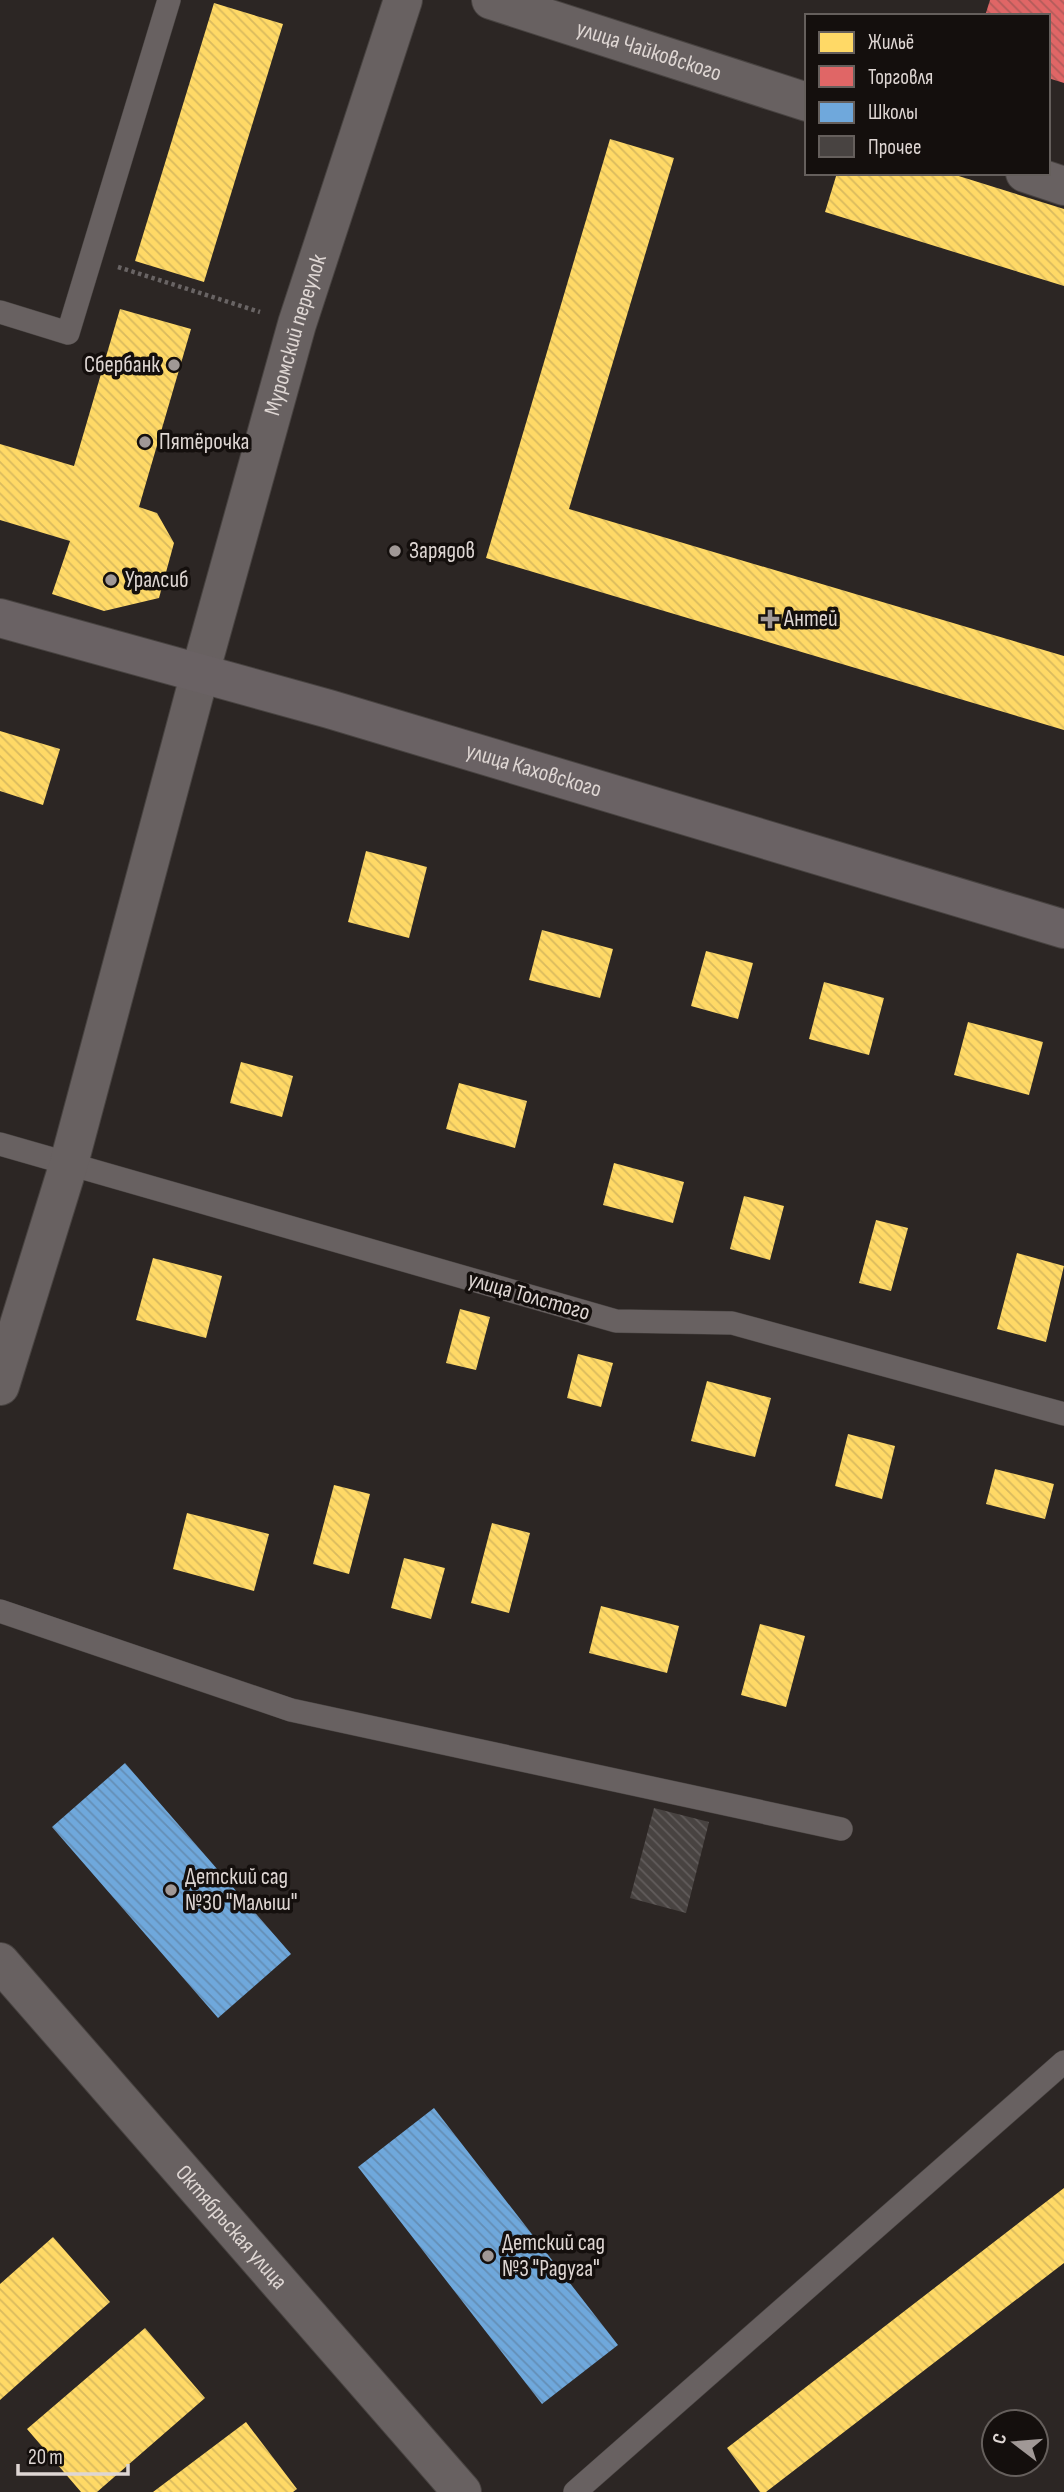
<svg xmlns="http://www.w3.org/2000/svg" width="1064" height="2492" viewBox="0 0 1064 2492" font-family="'Sofia Sans Condensed',sans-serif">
  <defs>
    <pattern id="homes-back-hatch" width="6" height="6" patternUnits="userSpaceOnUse" patternTransform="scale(1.75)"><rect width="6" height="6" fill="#ffd966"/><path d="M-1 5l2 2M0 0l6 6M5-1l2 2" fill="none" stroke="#d9ba5e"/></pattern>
    <pattern id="shops-back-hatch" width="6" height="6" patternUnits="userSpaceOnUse" patternTransform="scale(1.75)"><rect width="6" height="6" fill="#e06666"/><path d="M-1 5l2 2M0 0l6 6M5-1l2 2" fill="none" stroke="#b15b5a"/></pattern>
    <pattern id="schools-back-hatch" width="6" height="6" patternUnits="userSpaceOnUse" patternTransform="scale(1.75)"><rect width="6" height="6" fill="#6fa8dc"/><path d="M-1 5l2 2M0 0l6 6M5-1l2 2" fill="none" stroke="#648eb5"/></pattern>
    <pattern id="building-back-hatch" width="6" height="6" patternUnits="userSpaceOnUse" patternTransform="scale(1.75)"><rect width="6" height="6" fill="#484341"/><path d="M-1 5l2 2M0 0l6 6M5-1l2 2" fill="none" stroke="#625d5c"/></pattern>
  </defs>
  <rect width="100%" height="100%" fill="#2c2624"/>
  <path fill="url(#homes-back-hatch)" d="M214,3L283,24L204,282L135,261Z
    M610,139L674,158L569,509L1064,656V730L486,558Z
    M837,173H949L1064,209V286L825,212Z
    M120,309L191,329L139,507L157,513L174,543L159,598L104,611L52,594L70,541L0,520V444L74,466Z
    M0,731L60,749L43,805L0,791Z
    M366,851L427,867L409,938L348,922Z
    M542,930L613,949L600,998L529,980Z
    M706,951L753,963L738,1019L691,1006Z
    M824,982L884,998L869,1055L809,1039Z
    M968,1022L1043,1042L1029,1095L954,1075Z
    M241,1062L293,1076L282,1117L230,1103Z
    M459,1083L527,1101L515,1148L446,1129Z
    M614,1163L684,1182L673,1223L603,1205Z
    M744,1196L784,1206L770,1260L730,1249Z
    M876,1220L908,1228L891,1291L859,1283Z
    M1017,1253L1064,1266L1046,1342L997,1329Z
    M153,1258L222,1276L206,1338L136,1320Z
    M460,1309L490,1317L476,1370L446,1363Z
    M578,1354L613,1363L601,1407L567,1398Z
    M707,1381L771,1398L755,1457L691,1441Z
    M848,1434L895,1446L882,1499L835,1486Z
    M995,1469L1054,1484L1045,1519L986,1504Z
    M334,1485L370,1494L349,1574L313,1564Z
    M187,1513L269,1534L254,1591L173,1569Z
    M492,1523L530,1533L509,1613L471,1603Z
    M404,1558L445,1568L431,1619L391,1608Z
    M601,1606L679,1626L667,1673L589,1653Z
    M760,1624L805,1636L786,1707L741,1695Z
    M1064,2188V2263L766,2492H760L727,2448Z
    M53,2237L110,2302L0,2400V2284Z
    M145,2328L205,2398L97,2492H81L27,2429Z
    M246,2422L297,2489L293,2492H153Z"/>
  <path fill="url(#shops-back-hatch)" d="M990,0H1064V83L1048,78V16H985Z"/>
  <path fill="url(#schools-back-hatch)" d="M125,1763L291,1954L218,2018L52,1827Z
    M434,2108L618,2345L542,2404L358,2167Z"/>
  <path fill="url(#building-back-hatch)" d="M654,1808L709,1822L686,1913L630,1898Z"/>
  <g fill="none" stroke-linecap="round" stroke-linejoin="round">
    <defs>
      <path id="lane" d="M0,312L68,333L169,0
        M0,1144L616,1321L732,1323L1064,1414
        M0,1611L291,1710L841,1829
        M575,2492L1064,2062"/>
      <g id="street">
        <path id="s1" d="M491,0L807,102"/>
        <path d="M1025,173L1064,186"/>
        <path id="s2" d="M0,1386L69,1163L200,673L297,324L403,0"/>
        <path id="s3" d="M0,1962L462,2492"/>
      </g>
      <g id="secondary">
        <path id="s4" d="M0,618L329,709L1064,929"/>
      </g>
    </defs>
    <use href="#lane" stroke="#484341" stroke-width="24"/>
    <use href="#street" stroke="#484341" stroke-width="40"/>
    <use href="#secondary" stroke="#484341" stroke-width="40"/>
    <path stroke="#696464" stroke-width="4.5" stroke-dasharray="3.5 3.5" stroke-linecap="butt" d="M118,267L260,312"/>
    <use href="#lane" stroke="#686161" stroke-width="23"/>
    <use href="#street" stroke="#686161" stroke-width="38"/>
    <use href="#secondary" stroke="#6a6264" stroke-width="38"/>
  </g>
  <g fill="#a09896" stroke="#140f0d" stroke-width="2.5">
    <circle cx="174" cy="365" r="7"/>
    <circle cx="145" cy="442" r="7"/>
    <circle cx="395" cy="551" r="7"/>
    <circle cx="111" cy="580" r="7"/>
    <path d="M766.5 608.5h7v7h7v7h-7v7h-7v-7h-7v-7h7z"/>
    <circle cx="171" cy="1890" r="7"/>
    <circle cx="488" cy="2256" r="7"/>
  </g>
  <g text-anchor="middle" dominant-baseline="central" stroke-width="7" stroke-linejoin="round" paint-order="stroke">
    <g font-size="23" fill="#ded6d3" stroke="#140f0d">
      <text stroke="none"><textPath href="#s1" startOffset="166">улица Чайковского</textPath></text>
      <text stroke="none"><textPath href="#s2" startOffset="1092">Муромский переулок</textPath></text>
      <text stroke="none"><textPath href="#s4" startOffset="555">улица Каховского</textPath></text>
      <text transform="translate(529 1296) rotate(16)">улица Толстого</text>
      <text stroke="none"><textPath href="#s3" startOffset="352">Октябрьская улица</textPath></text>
    </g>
    <g font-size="23" fill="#ded6d3" stroke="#140f0d" text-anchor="start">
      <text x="160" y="365" text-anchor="end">Сбербанк</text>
      <text x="159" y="442">Пятёрочка</text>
      <text x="409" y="551">Зарядов</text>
      <text x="125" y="580">Уралсиб</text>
      <text x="784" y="619">Антей</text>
      <text x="185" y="1877">Детский сад<tspan x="185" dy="26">№30 "Малыш"</tspan></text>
      <text x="502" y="2243">Детский сад<tspan x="502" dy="26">№3 "Радуга"</tspan></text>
    </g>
  </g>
  <rect x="805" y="14" width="245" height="161" fill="#140f0d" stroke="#655f5c" stroke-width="2"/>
  <rect x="819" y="32" width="35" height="21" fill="#ffd966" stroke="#655f5c" stroke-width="2"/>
  <text x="868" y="49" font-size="21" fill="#ded6d3">Жильё</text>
  <rect x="819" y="66" width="35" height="21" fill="#e06666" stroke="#655f5c" stroke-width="2"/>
  <text x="868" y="84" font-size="21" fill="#ded6d3">Торговля</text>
  <rect x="819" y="102" width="35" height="21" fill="#6fa8dc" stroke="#655f5c" stroke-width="2"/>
  <text x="868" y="119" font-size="21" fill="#ded6d3">Школы</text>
  <rect x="819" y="136" width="35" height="21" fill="#484341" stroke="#655f5c" stroke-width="2"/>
  <text x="868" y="154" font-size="21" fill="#ded6d3">Прочее</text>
  <g transform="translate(1015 2443) rotate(286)"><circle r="33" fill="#140f0d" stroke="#655f5c" stroke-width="2"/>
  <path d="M0-5L12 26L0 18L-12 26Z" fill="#a09896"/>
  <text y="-10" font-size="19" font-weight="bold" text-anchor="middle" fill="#ded6d3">С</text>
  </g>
  <path d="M18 2464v10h110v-10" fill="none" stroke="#ded6d3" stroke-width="3.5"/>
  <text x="28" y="2464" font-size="21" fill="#ded6d3" stroke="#140f0d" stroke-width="5" paint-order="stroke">20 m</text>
</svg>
